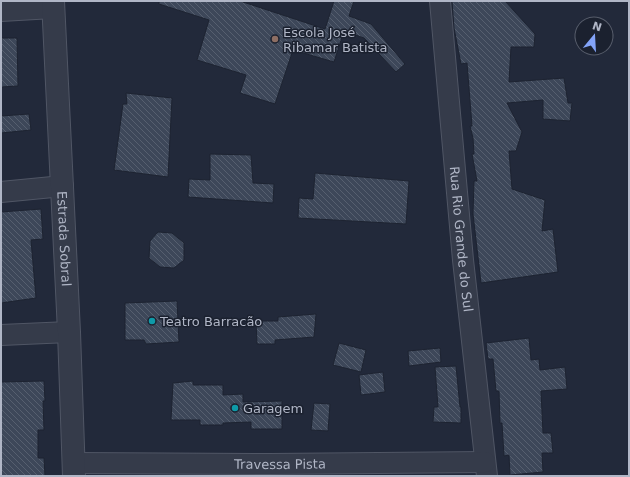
<svg xmlns="http://www.w3.org/2000/svg" width="630" height="477" viewBox="0 0 630 477" font-family="'DejaVu Sans',sans-serif">
  <defs>
    <pattern id="building-back-hatch" width="6" height="6" patternUnits="userSpaceOnUse"><rect width="6" height="6" fill="#3d4759"/><path d="M-1 5l2 2M0 0l6 6M5-1l2 2" fill="none" stroke="#565f6f"/></pattern>
  </defs>
  <rect width="100%" height="100%" fill="#22293a"/>
  <path fill="url(#building-back-hatch)" stroke="#1d2331" d="M159,1H240L325,29L334,1H354L349,16L371,24L405,64L396,72L364,38L344,31L334,62L293,50L275,104L240,93L246,75L197,60L209,20L159,4Z
    M452,1H505L535,34L534,47H511L509,82L564,78L568,103H572L570,121L543,119V100L507,103L522,132L516,151H509L512,189L545,200L542,231L553,229L558,272L481,283L473,214L474,181H477L472,154H474L473,138L470,126H472L467,63L461,64L454,28Z
    M1,38H17L18,86L1,87Z
    M126,93L172,98L168,177L114,170L123,104H127Z
    M29,114L31,130L1,133V116Z
    M210,154L251,155L253,183L274,184L273,203L188,197L189,179L210,180Z
    M315,173L409,181L406,224L298,218L299,198L313,199Z
    M41,209L43,239L31,240L36,298L1,303V212Z
    M158,232L172,233L184,243V260L174,268L160,267L149,258L150,241Z
    M177,301L179,342L146,344L144,340H125V303Z
    M316,314L314,337L275,340V344H257L256,321H278V317Z
    M529,338L531,360L539,359L540,370L565,367L567,389L541,391L543,433H551L553,453H542L543,472L510,475L509,455L504,456L502,423H500L499,391H496L493,359H488L486,343Z
    M339,343L366,350L361,372L333,365Z
    M440,348L441,362L409,366L408,351Z
    M456,366L460,407H461V423L433,422L434,407H438L435,367Z
    M383,372L385,392L361,395L359,375Z
    M44,381L45,401H43L44,430H38V458H44L45,476H1V382Z
    M193,381V385H223V395L243,394V402L282,401V429H251V422L223,423V425H200V420H171L173,383Z
    M314,403L330,404L328,431L311,430Z"/>
  <g fill="none" stroke-linecap="round" stroke-linejoin="round">
    <defs>
      <g id="minor">
        <path id="s1" d="M440,1L463,260L487,476"/>
        <path d="M1,11L53,8"/>
        <path d="M1,192L63,186"/>
        <path d="M1,335L69,332"/>
        <path id="s2" d="M74,463L271,464L485,462"/>
      </g>
      <g id="tertiary">
        <path id="s3" d="M53,1L69,332L74,476"/>
      </g>
    </defs>
    <use href="#minor" stroke="#505665" stroke-width="22"/>
    <use href="#tertiary" stroke="#505665" stroke-width="24"/>
    <use href="#minor" stroke="#353b4a" stroke-width="20"/>
    <use href="#tertiary" stroke="#353b4a" stroke-width="22"/>
  </g>
  <circle fill="#8d6e63" stroke="#1b212f" stroke-width="1.5" cx="275" cy="39" r="4"/>
  <g fill="#0f9aa8" stroke="#1b212f" stroke-width="1.5">
    <circle cx="152" cy="321" r="4"/>
    <circle cx="235" cy="408" r="4"/>
  </g>
  <g text-anchor="middle" dominant-baseline="central" stroke-width="3" stroke-linejoin="round" paint-order="stroke">
    <g font-size="13" fill="#b0b6c6" stroke="#1b212f" text-anchor="start">
      <text x="283" y="32">Escola José<tspan x="283" dy="15">Ribamar Batista</tspan></text>
      <text x="160" y="321">Teatro Barracão</text>
      <text x="243" y="408">Garagem</text>
    </g>
    <g font-size="13" fill="#b0b6c6" stroke="#1b212f">
      <text stroke="none"><textPath href="#s3" startOffset="238">Estrada Sobral</textPath></text>
      <text stroke="none"><textPath href="#s1" startOffset="239">Rua Rio Grande do Sul</textPath></text>
      <text stroke="none"><textPath href="#s2" startOffset="206">Travessa Pista</textPath></text>
    </g>
  </g>
  <rect width="630" height="477" fill="none" stroke="#b0b6c6" stroke-width="4"/>
  <g transform="translate(594 36) rotate(18)"><circle r="19" fill="#1b212f" stroke="#575d6b"/>
  <path d="M0-3L7 15L0 10L-7 15Z" fill="#83a3f8"/>
  <text y="-6" font-size="11" font-weight="bold" text-anchor="middle" fill="#b0b6c6">N</text>
  </g>
</svg>
